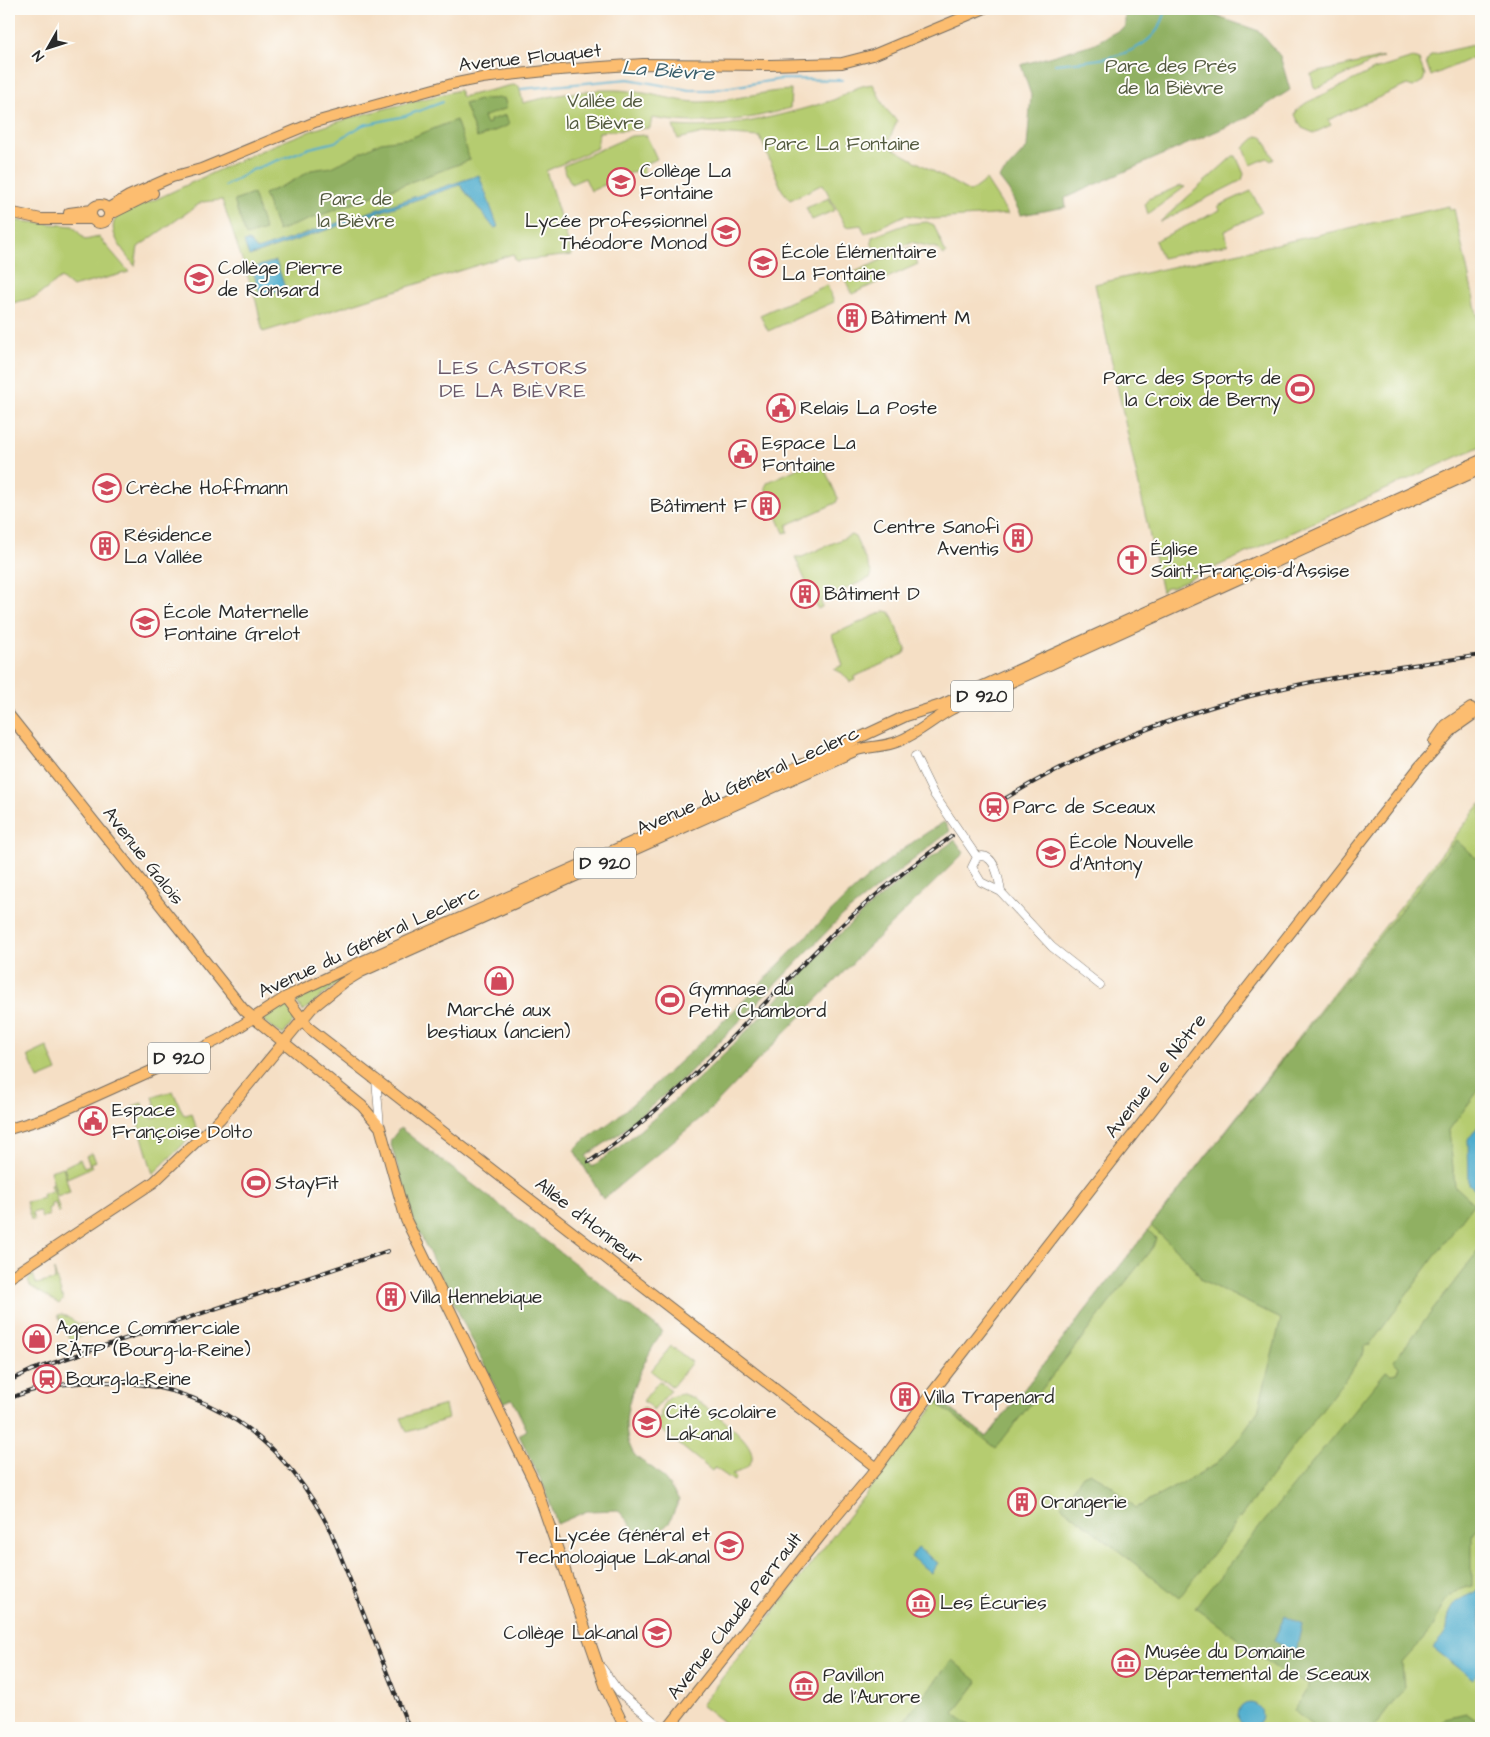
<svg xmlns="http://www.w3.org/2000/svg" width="1490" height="1737" viewBox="0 0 1490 1737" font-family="'Architects Daughter',sans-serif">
  <rect width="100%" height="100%" fill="#fdfcf7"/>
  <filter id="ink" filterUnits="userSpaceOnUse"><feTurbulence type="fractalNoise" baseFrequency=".02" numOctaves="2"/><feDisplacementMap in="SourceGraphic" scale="10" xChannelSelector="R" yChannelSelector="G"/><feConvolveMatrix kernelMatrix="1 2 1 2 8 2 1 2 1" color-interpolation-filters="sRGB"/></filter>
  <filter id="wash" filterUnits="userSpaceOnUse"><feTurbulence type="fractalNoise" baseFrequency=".0096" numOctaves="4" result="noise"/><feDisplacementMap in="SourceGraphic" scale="20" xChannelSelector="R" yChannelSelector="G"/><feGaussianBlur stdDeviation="1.12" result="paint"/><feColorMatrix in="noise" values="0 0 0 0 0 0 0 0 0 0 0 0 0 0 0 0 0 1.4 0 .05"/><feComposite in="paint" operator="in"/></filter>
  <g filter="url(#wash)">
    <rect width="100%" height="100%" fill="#f5dfc5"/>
    <path fill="#b5cc70" stroke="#707c4e" d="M1481,43V54L1431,76L1426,62L1431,55Z
      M1383,57L1316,89L1314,88L1311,74Z
      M1413,58L1419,60L1425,75L1423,81L1413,87L1407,85L1328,120L1331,125L1314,133L1302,128L1295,115L1297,110L1306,103L1374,70Z
      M873,84L885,108L897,121L887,145L970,192L986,180L1008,214L933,219L905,215L865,234L861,225L846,227L823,184L790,200L782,190L760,137L703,133L678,139L673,126C727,130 776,117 827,102C846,97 851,86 873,84Z
      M512,85L519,86L523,103C554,95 596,87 629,91C653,93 676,102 700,102C731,102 760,91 791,90L790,108C743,122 700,126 652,118L650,128L599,132L597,148L546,171L572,255L516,261L513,254L263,332L256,301L222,200L202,202L138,247L135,266C127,255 102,229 119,215C179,191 236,159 297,136C349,116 405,104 459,90L462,97Z
      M646,135L657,159L642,166L645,174L640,176L637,170L591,191L585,178L571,184L563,166L631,136Z
      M1257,136L1263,137L1274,159L1271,161L1267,158L1251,165L1244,148Z
      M1233,156H1236L1244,174L1242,180L1160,222Z
      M1180,186L1185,187L1148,214L1145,204L1148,199Z
      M1251,191L1262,212L1225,231L1228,244L1162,258L1155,241L1220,210L1218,206Z
      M829,198L835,210L812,220L806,208Z
      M1449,206L1450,210L1454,209L1481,332V446L1172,587H1166L1162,592L1095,284Z
      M9,220L73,226L85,240L99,237L129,272L72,287L61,278L36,297L9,304Z
      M927,222L934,225L946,254L944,255L936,248L911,242L882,255C875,251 870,245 872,237L907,224Z
      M910,247L918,264L852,294L844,277Z
      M827,285L834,302L768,331L760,315Z
      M816,460L821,462L838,498L836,503L787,525L788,532L784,533L765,487L768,482Z
      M851,535L855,537L872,574L870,578L821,600L822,607L818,609L795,557H802Z
      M885,611L890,612L906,649L904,654L854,677L855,680L850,682L842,673L834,669L843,665L832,635Z
      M1481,803V1728H731L701,1705L939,1400L987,1437Z
      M358,967L303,1011L295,1000Z
      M283,1005H286L296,1018L283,1035L263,1020Z
      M47,1047L57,1071L38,1079L28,1056Z
      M173,1091L183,1114L186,1115L192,1113L197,1131L153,1174L133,1106L142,1103L145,1113L150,1112L152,1118L159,1116L153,1097Z
      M92,1153L96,1161L90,1163L92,1167L67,1178L64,1167L80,1159L84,1167L90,1165L86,1156Z
      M63,1167L70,1192L57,1196L50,1171Z
      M52,1183L60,1212L58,1213L55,1202L51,1203V1207L48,1209L49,1215L42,1218L39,1211L32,1213L34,1220H31L26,1202L43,1198L42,1194L52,1191L50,1184Z
      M54,1270L63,1300L59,1304L30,1286L28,1281L33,1274L36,1284L55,1280Z
      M62,1314L79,1324L96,1326L72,1342L58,1315Z
      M671,1346L692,1362L672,1387L651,1371Z
      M659,1381L671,1390L654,1410L643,1401Z
      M683,1394L693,1398C711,1412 788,1458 732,1474L736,1478L734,1481L715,1468L712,1471L639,1412L643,1407L661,1420C659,1405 667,1395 683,1394Z
      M445,1405L448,1419L407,1432L401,1418Z"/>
    <path fill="#90b062" stroke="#5e6e46" d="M1125,9H1195L1259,31L1280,56L1290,90L1244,119L1065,198L1066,207L1021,215L1009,191L999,178L1027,148L1031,95L1021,65L1093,44L1125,27Z
      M504,98L507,108L483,117L486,124L490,123V120L506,115L509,125L477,138L464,104L484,99Z
      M456,120L470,160L278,231L264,194L291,182L311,170L332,167L352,157L381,142L410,138Z
      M253,194L265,230L246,236L234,201Z
      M944,822L950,831L842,916L685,1077L620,1133L586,1156L592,1167C658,1120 714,1065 770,1007C797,980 821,951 849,925C882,894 918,866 955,840L964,853L864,951L708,1112L603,1199L574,1150C588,1136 601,1130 616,1118C651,1088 686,1057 720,1024C792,955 857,873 944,822Z
      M1456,840L1481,863V1087L1449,1130L1455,1186L1474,1203L1370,1345L1364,1346V1352L1354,1367L1179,1598L1061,1506L1083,1475L1090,1472L1112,1486L1136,1508L1215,1465L1236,1442L1258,1411L1281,1319L1202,1280L1190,1263L1151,1226Z
      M400,1128L662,1331C644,1362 611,1418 634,1454C638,1460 649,1465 655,1470C665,1479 672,1489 679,1500L669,1523L656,1535L638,1533L618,1510L587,1511L557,1524L546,1491L519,1435L527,1430L512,1399L503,1403L413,1220L390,1141Z
      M1148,1230L1156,1238L1153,1247L996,1448L937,1403L939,1400L987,1437Z
      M1481,1247V1524L1472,1536V1586C1447,1591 1444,1602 1435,1623C1429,1635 1411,1652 1402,1663L1404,1688L1374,1728H1315L1293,1710L1310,1685L1284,1674L1195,1607L1386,1371L1391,1374L1396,1373L1399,1367L1394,1361Z
      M952,1660L978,1682L954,1713L973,1728H898Z
      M1466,1713L1479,1722L1474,1728H1437L1445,1718Z"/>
    <path fill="#50adce" stroke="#3e6c7c" d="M479,175L498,227L494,228L460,185L249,256L244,242L249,241L257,250Z
      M276,261L285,288L261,296L252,268Z
      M1481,1122V1194L1469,1184L1468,1140Z
      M918,1548L938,1563L931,1573L911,1557Z
      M1481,1586V1669L1473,1679L1433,1648C1437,1643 1446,1635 1447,1629C1448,1620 1448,1614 1453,1606C1461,1595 1474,1596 1481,1586Z
      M1285,1615L1302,1624L1295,1656L1274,1640Z
      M1238 1715a12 12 0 1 1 24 0a12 12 0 1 1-24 0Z"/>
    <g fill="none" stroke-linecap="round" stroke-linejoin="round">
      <path stroke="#50adce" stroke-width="2" d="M1055,64C1096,60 1156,59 1166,9
        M521,89L628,79L689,90H711L782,79L843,80
        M225,186L252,170L310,148L335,142L363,125L405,116L443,102"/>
    </g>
  </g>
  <g filter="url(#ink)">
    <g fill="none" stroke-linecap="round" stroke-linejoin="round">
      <defs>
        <path id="minor" d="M915,756L933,793L977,857
          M1001,892C999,879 995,851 977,857L972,867L981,882L1001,892L1052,947L1100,985
          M376,1079L380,1127
          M602,1668L620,1693L662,1728"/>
        <path id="major" d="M91 214a9 9 0 1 1 18 0a9 9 0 1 1-18 0Z
          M107,209L129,196L172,177L201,169L315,122L452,84L482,78L546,71L643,64L770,65L842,63L873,55L983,9
          M9,212L41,219H93
          M115,212L153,193
          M69,213L92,210
          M9,715L244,1010L362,1106L380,1127L406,1220L535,1484L607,1691L625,1728
          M1434,742L1446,725L1471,708
          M286,997L309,1028L877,1468
          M9,1129L49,1117L200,1049L222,1038L286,997L356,964L718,804L906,716L941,705L1481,460
          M9,1278L154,1182L220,1119L312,1008L343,983L361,972L857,750C870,746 886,747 899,741C919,733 933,719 952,709L1481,469
          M644,1728H654
          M668,1728L829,1525L877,1468L921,1407L1420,766L1454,728L1481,709"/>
      </defs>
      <use href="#minor" stroke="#726a61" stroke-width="9"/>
      <use href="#major" stroke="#726a61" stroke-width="12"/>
      <use href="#minor" stroke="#fff" stroke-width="8"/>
      <use href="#major" stroke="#fcbd6f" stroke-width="10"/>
      <defs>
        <path id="rail" d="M988,809C1079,752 1179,711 1284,688C1348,673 1416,665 1481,655
          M589,1162C686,1096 759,1005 843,924C877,892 914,864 952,836
          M9,1381L32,1370L388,1251
          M9,1399C37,1386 68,1383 98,1382C205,1380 285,1439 331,1532L409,1728"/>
      </defs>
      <use href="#rail" stroke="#2b2b2b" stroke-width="4"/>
      <use href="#rail" stroke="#fdfcf7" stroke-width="2" stroke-dasharray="5.5" stroke-linecap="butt"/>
    </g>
  </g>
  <defs>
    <symbol id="school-ring" viewBox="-11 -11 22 22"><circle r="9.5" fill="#fdfcf7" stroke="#d1495b" stroke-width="1.5"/><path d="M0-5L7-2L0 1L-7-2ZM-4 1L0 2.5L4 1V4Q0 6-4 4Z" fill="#d1495b"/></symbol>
    <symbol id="building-ring" viewBox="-11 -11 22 22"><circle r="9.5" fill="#fdfcf7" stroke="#d1495b" stroke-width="1.5"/><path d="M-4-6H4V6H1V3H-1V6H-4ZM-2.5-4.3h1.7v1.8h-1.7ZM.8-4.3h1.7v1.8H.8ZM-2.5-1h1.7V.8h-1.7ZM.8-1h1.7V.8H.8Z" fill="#d1495b"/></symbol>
    <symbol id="stadium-ring" viewBox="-11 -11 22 22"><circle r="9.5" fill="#fdfcf7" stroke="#d1495b" stroke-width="1.5"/><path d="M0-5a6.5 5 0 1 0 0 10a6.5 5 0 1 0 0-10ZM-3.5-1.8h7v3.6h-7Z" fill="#d1495b"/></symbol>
    <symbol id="civic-ring" viewBox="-11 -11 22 22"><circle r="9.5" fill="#fdfcf7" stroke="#d1495b" stroke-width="1.5"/><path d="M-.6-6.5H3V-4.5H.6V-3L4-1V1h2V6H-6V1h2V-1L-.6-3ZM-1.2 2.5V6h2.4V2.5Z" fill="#d1495b"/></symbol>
    <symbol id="church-ring" viewBox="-11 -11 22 22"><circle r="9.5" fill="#fdfcf7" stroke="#d1495b" stroke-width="1.5"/><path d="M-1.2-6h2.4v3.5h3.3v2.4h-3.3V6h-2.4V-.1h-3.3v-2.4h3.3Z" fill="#d1495b"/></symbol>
    <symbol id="station-ring" viewBox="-11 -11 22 22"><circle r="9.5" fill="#fdfcf7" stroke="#d1495b" stroke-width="1.5"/><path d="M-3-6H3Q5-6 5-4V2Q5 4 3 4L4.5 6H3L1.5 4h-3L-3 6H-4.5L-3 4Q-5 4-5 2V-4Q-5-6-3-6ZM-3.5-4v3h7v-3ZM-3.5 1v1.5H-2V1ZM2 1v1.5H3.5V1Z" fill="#d1495b"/></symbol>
    <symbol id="shop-ring" viewBox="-11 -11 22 22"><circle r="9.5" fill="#fdfcf7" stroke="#d1495b" stroke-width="1.5"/><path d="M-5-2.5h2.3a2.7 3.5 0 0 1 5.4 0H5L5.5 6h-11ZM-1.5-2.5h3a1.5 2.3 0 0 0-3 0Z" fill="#d1495b"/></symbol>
    <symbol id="museum-ring" viewBox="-11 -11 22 22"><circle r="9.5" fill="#fdfcf7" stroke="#d1495b" stroke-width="1.5"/><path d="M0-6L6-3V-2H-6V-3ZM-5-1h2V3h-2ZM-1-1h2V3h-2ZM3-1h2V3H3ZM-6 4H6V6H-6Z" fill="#d1495b"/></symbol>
  </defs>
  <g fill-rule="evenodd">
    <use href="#school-ring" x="605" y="166" width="32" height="32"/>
    <use href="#school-ring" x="710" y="216" width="32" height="32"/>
    <use href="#school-ring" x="747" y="247" width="32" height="32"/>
    <use href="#school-ring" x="183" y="263" width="32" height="32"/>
    <use href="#building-ring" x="836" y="302" width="32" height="32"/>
    <use href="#stadium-ring" x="1284" y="373" width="32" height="32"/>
    <use href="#civic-ring" x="765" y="392" width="32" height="32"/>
    <use href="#civic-ring" x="727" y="438" width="32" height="32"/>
    <use href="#school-ring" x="91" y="472" width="32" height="32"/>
    <use href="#building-ring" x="750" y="490" width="32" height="32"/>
    <use href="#building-ring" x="1002" y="522" width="32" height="32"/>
    <use href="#building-ring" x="89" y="530" width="32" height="32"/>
    <use href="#church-ring" x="1116" y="544" width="32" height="32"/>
    <use href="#building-ring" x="789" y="578" width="32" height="32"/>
    <use href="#school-ring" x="129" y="607" width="32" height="32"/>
    <use href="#station-ring" x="978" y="791" width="32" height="32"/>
    <use href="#school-ring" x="1035" y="837" width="32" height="32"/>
    <use href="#shop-ring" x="483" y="965" width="32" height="32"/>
    <use href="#stadium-ring" x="654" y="984" width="32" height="32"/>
    <use href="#civic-ring" x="77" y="1105" width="32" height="32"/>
    <use href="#stadium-ring" x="240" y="1167" width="32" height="32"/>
    <use href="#building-ring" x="375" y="1281" width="32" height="32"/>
    <use href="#shop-ring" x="21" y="1323" width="32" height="32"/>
    <use href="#station-ring" x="31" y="1363" width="32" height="32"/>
    <use href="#building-ring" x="889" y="1381" width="32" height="32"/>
    <use href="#school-ring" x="631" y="1407" width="32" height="32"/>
    <use href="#building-ring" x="1006" y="1486" width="32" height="32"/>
    <use href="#school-ring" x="713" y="1530" width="32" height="32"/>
    <use href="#museum-ring" x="905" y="1587" width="32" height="32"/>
    <use href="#school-ring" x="641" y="1617" width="32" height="32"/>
    <use href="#museum-ring" x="1110" y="1647" width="32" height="32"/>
    <use href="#museum-ring" x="788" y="1670" width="32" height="32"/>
  </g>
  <g text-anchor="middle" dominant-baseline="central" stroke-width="4" stroke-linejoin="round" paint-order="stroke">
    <g fill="#fdfcf7" stroke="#6a6a68" stroke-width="1">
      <rect x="951" y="680.5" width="62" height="31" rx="4"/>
      <rect x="574" y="847.5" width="62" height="31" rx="4"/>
      <rect x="148" y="1042.5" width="62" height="31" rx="4"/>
    </g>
    <g font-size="18" font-weight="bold" fill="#2b2b2b">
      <text x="982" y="696">D 920</text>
      <text x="605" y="863">D 920</text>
      <text x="179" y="1058">D 920</text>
    </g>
    <g font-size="19" fill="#2b2b2b" stroke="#fdfcf7">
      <text transform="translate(530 58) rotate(-6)">Avenue Flouquet</text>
      <text transform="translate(748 781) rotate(-24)">Avenue du Général Leclerc</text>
      <text transform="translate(143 856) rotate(52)">Avenue Galois</text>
      <text transform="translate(369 942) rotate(-25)">Avenue du Général Leclerc</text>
      <text transform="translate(1156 1076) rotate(-52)">Avenue Le Nôtre</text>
      <text transform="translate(589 1222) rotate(38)">Allée d'Honneur</text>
      <text transform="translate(735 1616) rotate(-52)">Avenue Claude Perrault</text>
    </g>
    <g font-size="19" fill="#545b40" stroke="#fdfcf7">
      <text x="1171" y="66">Parc des Prés<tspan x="1171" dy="22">de la Bièvre</tspan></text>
      <text x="605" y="101">Vallée de<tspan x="605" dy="22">la Bièvre</tspan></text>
      <text x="842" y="144">Parc La Fontaine</text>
      <text x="356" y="199">Parc de<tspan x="356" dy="22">la Bièvre</tspan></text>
    </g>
    <g font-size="19" fill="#2b2b2b" stroke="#fdfcf7" text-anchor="start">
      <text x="640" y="171">Collège La<tspan x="640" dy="22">Fontaine</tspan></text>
      <text x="707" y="221" text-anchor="end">Lycée professionnel<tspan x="707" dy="22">Théodore Monod</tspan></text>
      <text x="782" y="252">École Élémentaire<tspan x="782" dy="22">La Fontaine</tspan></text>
      <text x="218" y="268">Collège Pierre<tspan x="218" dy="22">de Ronsard</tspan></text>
      <text x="871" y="318">Bâtiment M</text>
      <text x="1281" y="378" text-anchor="end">Parc des Sports de<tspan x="1281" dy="22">la Croix de Berny</tspan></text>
      <text x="800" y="408">Relais La Poste</text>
      <text x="762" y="443">Espace La<tspan x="762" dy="22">Fontaine</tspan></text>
      <text x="126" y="488">Crèche Hoffmann</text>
      <text x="747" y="506" text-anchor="end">Bâtiment F</text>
      <text x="999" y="527" text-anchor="end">Centre Sanofi<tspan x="999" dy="22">Aventis</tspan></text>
      <text x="124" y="535">Résidence<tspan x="124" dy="22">La Vallée</tspan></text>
      <text x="1151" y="549">Église<tspan x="1151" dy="22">Saint-François-d'Assise</tspan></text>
      <text x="824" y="594">Bâtiment D</text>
      <text x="164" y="612">École Maternelle<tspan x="164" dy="22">Fontaine Grelot</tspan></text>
      <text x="1013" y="807">Parc de Sceaux</text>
      <text x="1070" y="842">École Nouvelle<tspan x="1070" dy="22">d'Antony</tspan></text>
      <text x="689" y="989">Gymnase du<tspan x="689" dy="22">Petit Chambord</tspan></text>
      <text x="499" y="1010" text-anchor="middle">Marché aux<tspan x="499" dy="22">bestiaux (ancien)</tspan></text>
      <text x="112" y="1110">Espace<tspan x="112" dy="22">Françoise Dolto</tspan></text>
      <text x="275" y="1183">StayFit</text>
      <text x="410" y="1297">Villa Hennebique</text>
      <text x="56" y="1328">Agence Commerciale<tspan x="56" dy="22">RATP (Bourg-la-Reine)</tspan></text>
      <text x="66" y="1379">Bourg-la-Reine</text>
      <text x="924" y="1397">Villa Trapenard</text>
      <text x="666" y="1412">Cité scolaire<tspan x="666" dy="22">Lakanal</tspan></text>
      <text x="1041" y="1502">Orangerie</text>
      <text x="710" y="1535" text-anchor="end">Lycée Général et<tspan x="710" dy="22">Technologique Lakanal</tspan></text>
      <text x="940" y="1603">Les Écuries</text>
      <text x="638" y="1633" text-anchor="end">Collège Lakanal</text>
      <text x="1145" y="1652">Musée du Domaine<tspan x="1145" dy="22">Départemental de Sceaux</tspan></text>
      <text x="823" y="1675">Pavillon<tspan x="823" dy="22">de l'Aurore</tspan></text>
    </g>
    <g font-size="20" font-style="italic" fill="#3a5f6c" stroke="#fdfcf7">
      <text transform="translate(668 71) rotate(4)">La Bièvre</text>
    </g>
    <g font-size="20" letter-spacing="1" fill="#6a5868" stroke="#fdfcf7">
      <text x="513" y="368">LES CASTORS<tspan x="513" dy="23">DE LA BIÈVRE</tspan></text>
    </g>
  </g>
  <rect width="1490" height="1737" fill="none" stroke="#fdfcf7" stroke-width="30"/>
  <g transform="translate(48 48) rotate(231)" stroke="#fdfcf7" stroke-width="4" paint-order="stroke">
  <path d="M0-4L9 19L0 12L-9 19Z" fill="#2b2b2b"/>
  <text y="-8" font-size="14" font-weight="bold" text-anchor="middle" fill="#2b2b2b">N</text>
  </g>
</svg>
